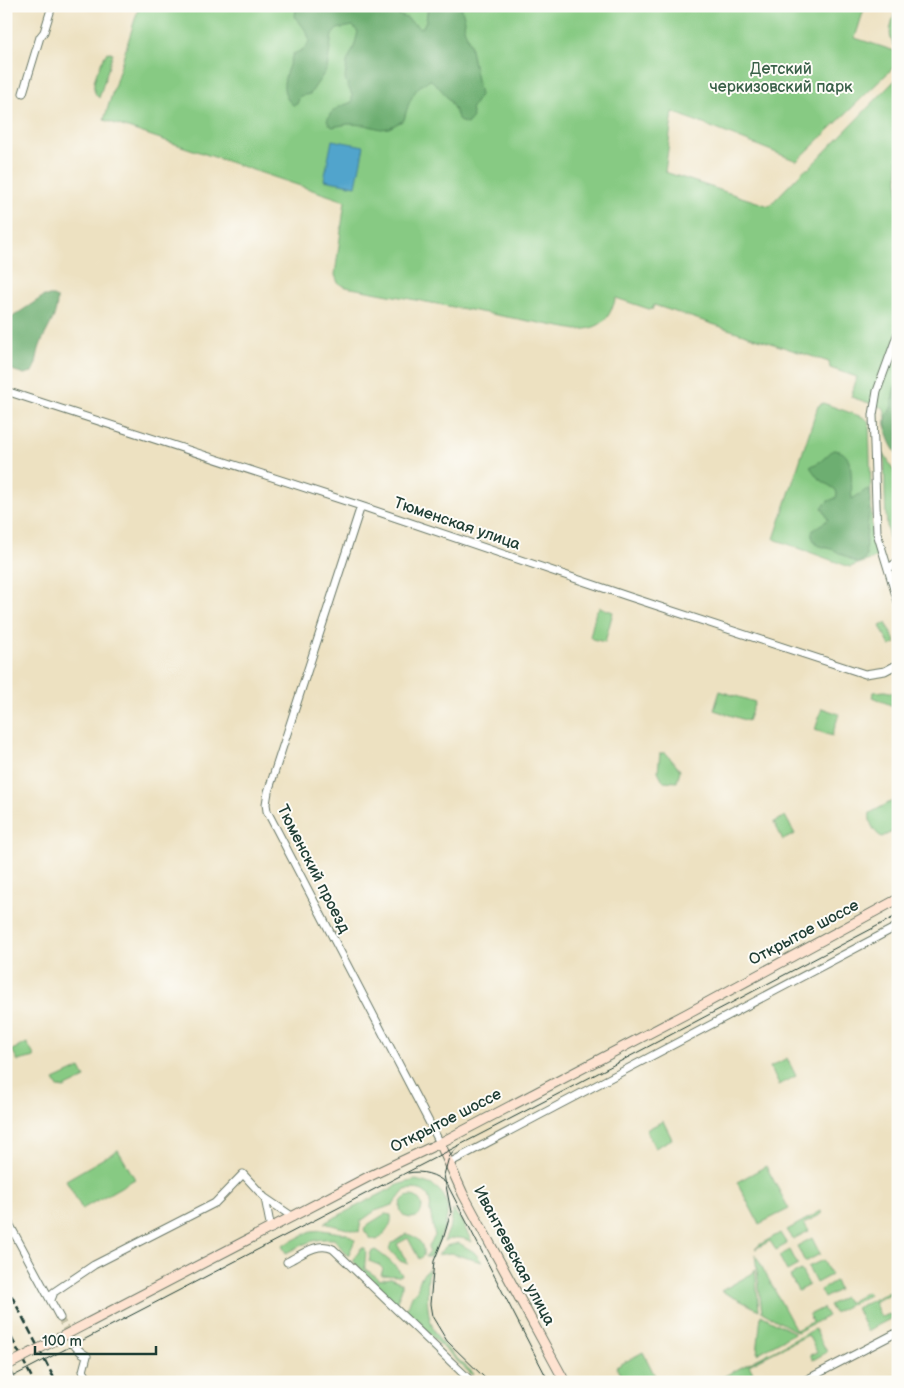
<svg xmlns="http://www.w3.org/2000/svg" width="904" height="1388" viewBox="0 0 904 1388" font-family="'Balsamiq Sans',sans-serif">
  <rect width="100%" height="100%" fill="#fdfcf7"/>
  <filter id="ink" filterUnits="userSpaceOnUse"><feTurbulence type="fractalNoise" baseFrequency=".02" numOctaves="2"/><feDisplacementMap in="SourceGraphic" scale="10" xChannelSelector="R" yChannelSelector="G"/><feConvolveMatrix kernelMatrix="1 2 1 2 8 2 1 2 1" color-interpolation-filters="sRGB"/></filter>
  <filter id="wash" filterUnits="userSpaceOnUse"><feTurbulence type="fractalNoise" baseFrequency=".0096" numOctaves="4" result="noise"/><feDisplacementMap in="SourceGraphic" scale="20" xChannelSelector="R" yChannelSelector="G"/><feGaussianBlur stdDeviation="1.12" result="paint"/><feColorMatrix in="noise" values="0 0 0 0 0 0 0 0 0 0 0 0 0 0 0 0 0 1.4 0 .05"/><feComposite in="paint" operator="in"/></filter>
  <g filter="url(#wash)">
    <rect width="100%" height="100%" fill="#ede1c1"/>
    <path fill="#87ca83" stroke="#53845c" d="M139,6H865L855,38L898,52V63L797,161L673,112L665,172L769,206L805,169H808L898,77V450L885,426L886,418L884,408L851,397L857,377L830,368L829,362L654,305L652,310L616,298C608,321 602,328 577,330L346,287L338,283L335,275L345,201L104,120Z
      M898,6V44L895,46C885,36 893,18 898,6Z
      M107,52L113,53L99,98C86,87 101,64 107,52Z
      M823,403L865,418L869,422L872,532L878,557L850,567L774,539L818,406Z
      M884,454L898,478V552L893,556C883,524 886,488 884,454Z
      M600,607L613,612L605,642L592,639L590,637L596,611Z
      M886,623L896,643L890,646L880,626Z
      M720,691L755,702L748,721L714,710Z
      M885,691L894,693L893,706L872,697L874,692Z
      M822,708L839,714L832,736L815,730Z
      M660,753H666L680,770L677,782L663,781L658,771Z
      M898,798V829L882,837C875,834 868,822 870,813Z
      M785,816L795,834L783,840L774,822Z
      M27,1043L35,1057L18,1061L12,1050Z
      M787,1058L796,1076L779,1085L770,1067Z
      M80,1068L85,1078L64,1088L58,1087L54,1080Z
      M663,1121L672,1139L655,1148L646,1130Z
      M118,1150L135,1179L82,1209L66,1180Z
      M766,1166L789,1209L759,1224L737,1182Z
      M416,1180C422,1182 430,1183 435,1187C460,1204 441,1236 431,1257H425L429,1252L428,1247L435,1236C433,1227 432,1220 430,1211C430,1208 431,1206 430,1203C429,1189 416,1188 405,1190L393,1205L375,1211L361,1221L359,1232L324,1223L400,1184Z
      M400 1207a11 11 0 1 1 22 0a11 11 0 1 1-22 0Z
      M453,1210L461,1220L472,1242C462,1237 454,1236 444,1242L451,1224Z
      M821,1211L822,1214L804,1223L809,1231L793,1239L787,1230Z
      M385,1214L391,1215C393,1225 385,1234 377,1240L370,1238L364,1230L367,1225Z
      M322,1230L347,1234L355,1240L348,1256L334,1239C313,1238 304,1244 286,1253L282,1246L311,1231Z
      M780,1233L787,1244L776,1250L770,1241L755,1249L759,1245Z
      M406,1234C417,1236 425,1244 423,1256L419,1259L408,1238L397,1244L408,1264L400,1261L389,1249L391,1244Z
      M812,1238L820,1254L805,1262L797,1246Z
      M459,1243L474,1252L482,1262L450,1253L438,1255L446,1246Z
      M361,1248H365C367,1256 364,1261 365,1269L377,1277L378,1280L391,1278L402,1283V1288L396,1304L353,1261Z
      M375,1250C382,1254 399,1268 402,1275L399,1276L381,1275L383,1269L379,1265L369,1261L371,1252Z
      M790,1250L798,1265L787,1271L779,1256Z
      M755,1254L796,1330L812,1322L809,1315L823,1308L828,1316L797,1332L762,1312Z
      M823,1260L831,1275L816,1283L808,1267Z
      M429,1269C426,1295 425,1324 443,1344C452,1355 464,1364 474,1374L472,1375L405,1311C410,1304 409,1302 412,1296C415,1290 414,1296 417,1290C420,1280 420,1275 429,1269Z
      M755,1269L759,1310L721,1291L753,1273Z
      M801,1270L809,1285L798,1291L790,1276Z
      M835,1281L839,1290L824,1298L820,1290Z
      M898,1288V1290L874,1302L881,1317L890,1314L892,1318L867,1331L856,1308Z
      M867,1292L869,1295L834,1313L829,1305L844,1297L848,1303Z
      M761,1315L795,1333L757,1354Z
      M815,1329L827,1352L813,1360L810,1355L817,1352L808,1335L749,1365L757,1381L764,1378L766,1382H720L719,1379Z
      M643,1352L658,1382H624L616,1367Z"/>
    <path fill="#6dae71" stroke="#467652" d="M299,6H391L400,16L407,18L414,24L422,28L426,21L428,6H461L465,20L464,28L470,44L480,95L471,109L473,117L467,124L459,121C454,105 444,91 431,80C414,85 408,104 404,120L389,128L381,129L365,125L348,124L332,127L327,121C331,108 340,107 352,102V95L345,79L347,62L354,47L358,32L353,26L337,29L332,35L327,69L310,94L300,96L297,104L293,105C276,91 287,72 293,54C319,45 308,32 295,17L296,9Z
      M44,296H53L57,298C58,317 46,329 40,346C37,354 37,365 32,372L24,374L6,368V321Z
      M898,382V455C889,444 885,433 886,419C887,414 891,410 892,405C893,396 892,390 898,382Z
      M833,450C857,450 850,484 852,499L866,490L870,489C871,512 864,534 866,557L864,560L857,563L834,550L817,545C803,527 821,528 828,519L822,507L828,501L836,498L837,494L836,490L818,478L810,467L821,461Z"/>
    <path fill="#51a4cc" stroke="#387080" d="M332,140L364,146L356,186L324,180Z"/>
  </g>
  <g filter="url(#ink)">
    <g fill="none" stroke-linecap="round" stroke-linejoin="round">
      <path stroke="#c4c0a5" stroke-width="7" stroke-dasharray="7 3.5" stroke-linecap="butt" d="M60,1318L75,1346"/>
      <defs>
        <path id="street" d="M23,93L40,37L44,32L52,6
          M898,333L877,391L873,415L877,533L898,602
          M6,391L361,506L627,596L865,674L885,671L898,664
          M361,506L268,792L266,804L267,811L440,1143
          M888,569L898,561
          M449,1163L898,926
          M265,1198L271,1229
          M6,1218L60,1318
          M287,1262C301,1255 318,1241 333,1249L472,1382
          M51,1300L54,1292L94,1265L215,1203L243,1174L265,1198L293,1217
          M75,1346L81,1352L87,1356
          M87,1356L83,1371L90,1382
          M802,1382L898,1332"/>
        <path id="secondary" d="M440,1143L463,1194L565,1382
          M88,1323L370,1176L440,1143L686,1014L898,899"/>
      </defs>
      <use href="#street" stroke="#677665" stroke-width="9"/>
      <use href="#secondary" stroke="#677665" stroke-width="11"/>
      <use href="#street" stroke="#fff" stroke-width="7"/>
      <use href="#secondary" stroke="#fee3d1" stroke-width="9"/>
      <path stroke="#1f3d34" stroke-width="1" d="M457,1148L449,1157L444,1175L451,1212L444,1236L434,1261L430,1304L432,1316L447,1341L489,1382
        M408,1173C422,1170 436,1174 447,1184L549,1382
        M6,1380L564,1091L898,915"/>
      <path stroke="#1f3d34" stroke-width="2.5" stroke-dasharray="8 4" stroke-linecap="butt" d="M6,1285L56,1382
        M6,1327L34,1382"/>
      <defs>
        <path id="street-bridge" d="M6,1371L12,1382"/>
        <path id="secondary-bridge" d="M6,1366L88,1323"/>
      </defs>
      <use href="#street-bridge" stroke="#677665" stroke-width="9" stroke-linecap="butt"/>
      <use href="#secondary-bridge" stroke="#677665" stroke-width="11" stroke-linecap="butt"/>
      <use href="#street-bridge" stroke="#fff" stroke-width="7"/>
      <use href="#secondary-bridge" stroke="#fee3d1" stroke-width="9"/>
    </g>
  </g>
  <g text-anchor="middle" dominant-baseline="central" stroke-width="4" stroke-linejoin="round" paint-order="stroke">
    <g font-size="16" fill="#396048" stroke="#fdfcf7">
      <text x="781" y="69">Детский<tspan x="781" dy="18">черкизовский парк</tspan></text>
    </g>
    <g font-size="16" fill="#1f3d34" stroke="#fdfcf7">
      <text transform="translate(457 524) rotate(19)">Тюменская улица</text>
      <text transform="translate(313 869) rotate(63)">Тюменский проезд</text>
      <text transform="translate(804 933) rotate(-28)">Открытое шоссе</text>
      <text transform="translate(446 1121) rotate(-27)">Открытое шоссе</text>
      <text transform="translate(514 1256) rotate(62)">Ивантеевская улица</text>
    </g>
  </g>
  <rect width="904" height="1388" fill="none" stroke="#fdfcf7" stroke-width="25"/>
  <path d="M35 1346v8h121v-8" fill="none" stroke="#1f3d34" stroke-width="2.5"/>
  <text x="42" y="1346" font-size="15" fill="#1f3d34" stroke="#fdfcf7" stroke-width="4" paint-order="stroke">100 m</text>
</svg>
